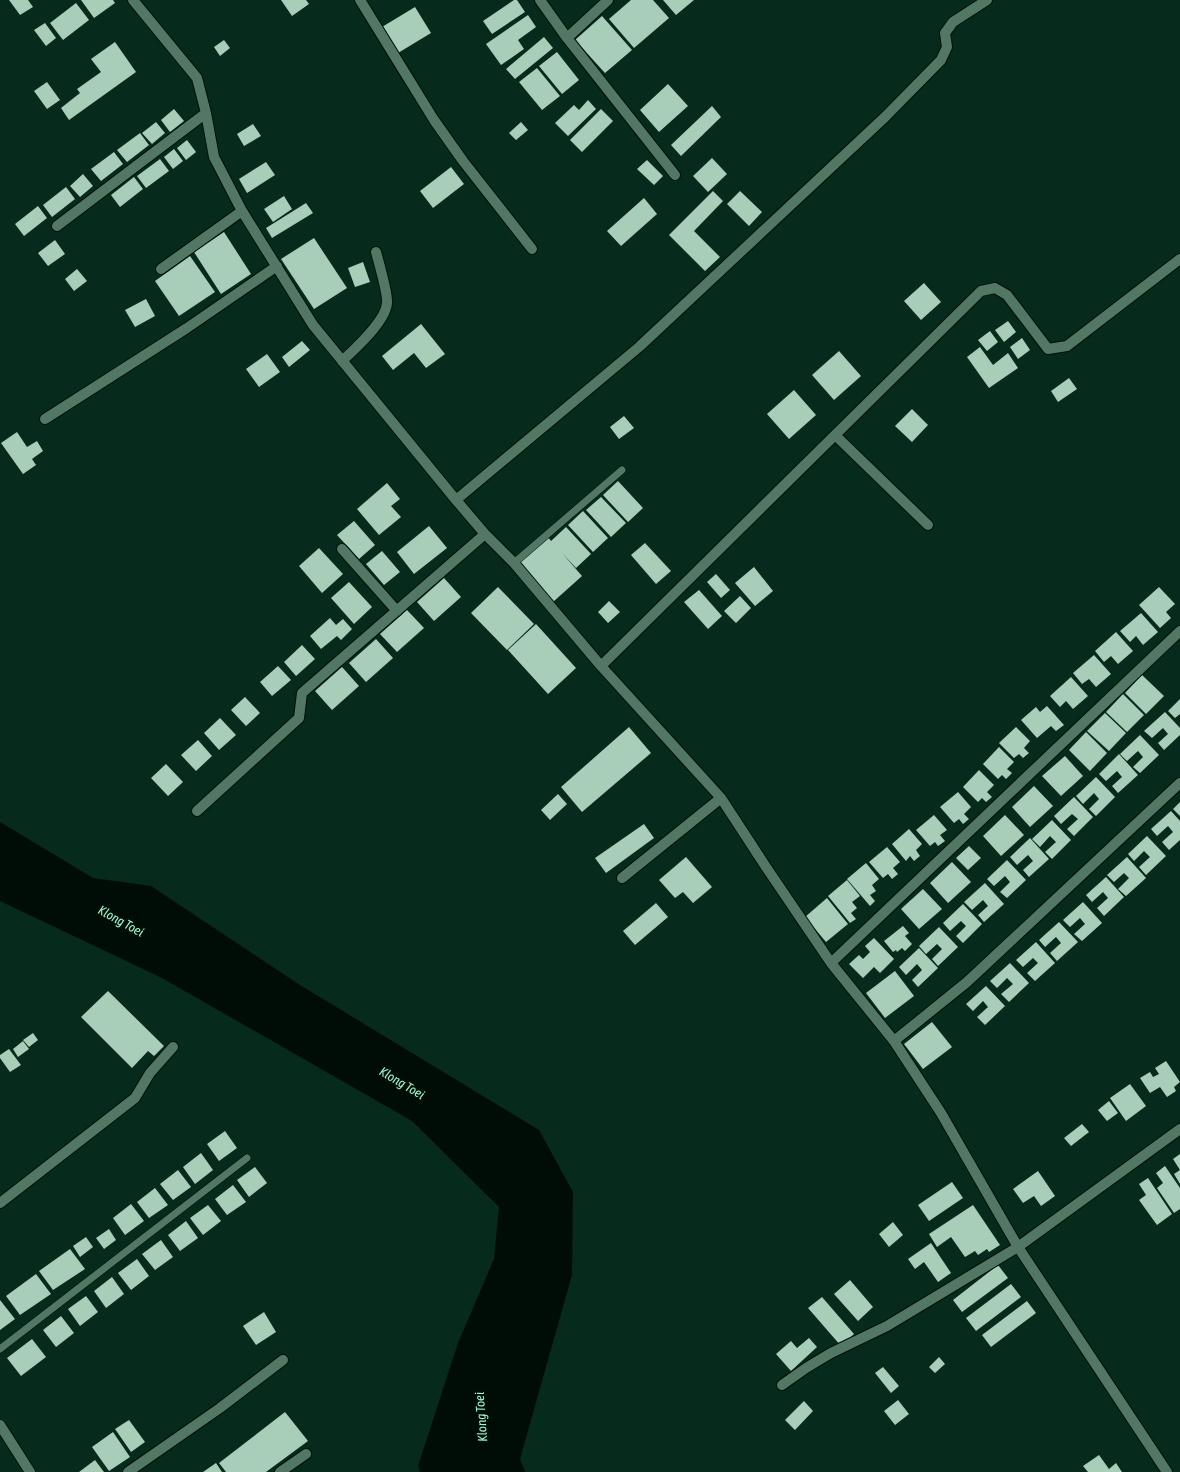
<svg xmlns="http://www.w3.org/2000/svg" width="1180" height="1472" viewBox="0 0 1180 1472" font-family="'Asap Condensed',sans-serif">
  <rect width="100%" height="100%" fill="#062a1c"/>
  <path fill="#000d06" d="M0,822L93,878L151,886L300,985L539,1130L573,1192L572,1275L520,1459L525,1472H420L418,1466L458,1343L494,1259L499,1207L412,1121L162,978L0,901Z"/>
  <path fill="#a8ceba" d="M9,0H28L33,7L20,15Z
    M81,0H113L115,3L94,18Z
    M281,0H306L309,4L292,16Z
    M514,0H517L525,12L492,34L483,21Z
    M631,0H653L669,18L634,48L609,19Z
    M663,0H694L676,15Z
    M76,3L89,20L63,40L50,23Z
    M415,7L431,33L398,53L382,27Z
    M528,15L536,27L518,40L524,49L501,65L486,44Z
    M602,16L632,50L605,73L575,40Z
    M45,23L56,38L46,46L34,30Z
    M544,37L553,48L515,79L506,69Z
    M224,40L230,48L220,56L214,47Z
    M115,42L136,72L69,120L61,108L80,93L77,89L101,72L91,59Z
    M557,52L579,80L562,94L539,66Z
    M537,68L560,96L542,110L519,82Z
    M47,82L60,100L47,109L34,91Z
    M668,84L688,106L659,132L640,110Z
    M588,100L596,109L568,136L555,123L574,105L579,110Z
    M712,106L721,117L681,156L671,145Z
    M174,109L184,121L170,132L161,120Z
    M601,109L613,121L582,152L570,140Z
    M156,122L165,133L152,144L142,133Z
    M521,122L528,130L516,140L509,133Z
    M253,124L261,136L244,146L237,134Z
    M140,133L149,145L127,162L117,150Z
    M187,140L196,152L186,160L177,148Z
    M174,149L183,161L173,169L164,157Z
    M114,152L123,164L101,181L91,169Z
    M712,158L727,174L708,192L693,176Z
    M160,159L169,171L146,188L137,176Z
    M647,160L663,176L654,185L637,169Z
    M266,162L275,175L247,193L239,179Z
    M451,167L464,184L433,208L420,191Z
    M83,174L93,186L80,197L70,186Z
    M134,177L143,189L120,207L111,195Z
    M66,187L75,199L52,217L43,205Z
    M713,191L723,201L694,231L720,257L705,271L669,235Z
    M740,191L762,212L749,226L727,204Z
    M284,196L292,209L273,222L264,209Z
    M644,198L657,214L621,246L607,231Z
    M306,203L313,213L272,238L266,228Z
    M38,206L47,218L24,236L15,224Z
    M224,232L251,274L221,294L194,252Z
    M314,238L347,288L314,309L281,259Z
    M55,240L65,254L48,266L38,253Z
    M190,256L215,292L179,316L155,281Z
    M363,262L370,282L355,287L348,268Z
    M77,269L87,281L74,291L65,279Z
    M924,283L941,302L921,320L904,301Z
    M146,299L155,316L135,327L125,310Z
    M1008,321L1016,332L1004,342L995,330Z
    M421,324L445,354L426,368L414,353L393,370L382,356Z
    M990,331L998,342L987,351L978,340Z
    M1022,338L1030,350L1018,359L1010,347Z
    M302,341L310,350L289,367L282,357Z
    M980,347L993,365L1008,353L1018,368L989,388L967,357Z
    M839,351L861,376L834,400L812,375Z
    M267,354L280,372L259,387L246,369Z
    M1069,378L1077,389L1058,402L1051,391Z
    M794,390L816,415L789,439L767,414Z
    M912,409L928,425L912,442L895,426Z
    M624,416L634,428L619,439L610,427Z
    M17,432L27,447L37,441L43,451L32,459L36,465L23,474L1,443Z
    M618,481L643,508L628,522L603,495Z
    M387,483L400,499L391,506L401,517L379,535L357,509Z
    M601,497L626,523L611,537L586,510Z
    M583,511L608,538L593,552L568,525Z
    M354,521L375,545L359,559L337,535Z
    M429,526L447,548L414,574L397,552Z
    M566,527L591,554L576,568L562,553L582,576L553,602L518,563L548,537L551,541Z
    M645,543L671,571L656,584L631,555Z
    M319,548L343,574L322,593L299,566Z
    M382,551L400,572L384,585L366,564Z
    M754,567L773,591L755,606L735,583Z
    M716,574L730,590L721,598L707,582Z
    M444,578L461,597L434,621L417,602Z
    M349,582L372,607L354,624L331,598Z
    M498,587L534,624L507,650L471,613Z
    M1159,587L1175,604L1166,612L1171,618L1160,628L1139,605Z
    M699,590L722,616L708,629L684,602Z
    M740,596L751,608L736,623L724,611Z
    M609,601L620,612L608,623L598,612Z
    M407,610L424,628L397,652L380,634Z
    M1141,613L1158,632L1143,645L1136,636L1130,642L1120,631Z
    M330,618L336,625L343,619L352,629L341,640L337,636L321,649L310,636Z
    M536,624L576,668L548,694L508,650Z
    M1116,632L1133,651L1118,664L1111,656L1104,662L1095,651Z
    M376,639L393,658L366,682L349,663Z
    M302,645L315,659L296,676L284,662Z
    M1094,655L1111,674L1096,687L1089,679L1082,684L1073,673Z
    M278,666L291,680L272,696L260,682Z
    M342,667L359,686L332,710L315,691Z
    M1142,675L1164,696L1146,714L1125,693Z
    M1071,677L1088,696L1073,709L1066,701L1060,707L1050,696Z
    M1123,694L1144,715L1127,732L1106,712Z
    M245,697L260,713L246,726L231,710Z
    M1180,699V714L1175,718L1168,711Z
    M1047,706L1064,725L1056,731L1051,726L1037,738L1021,720L1036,707L1040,712Z
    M1165,712L1180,728V735L1164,750L1158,743L1168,734L1163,728L1152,738L1144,731Z
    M1105,713L1126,733L1109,751L1087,731Z
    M220,718L236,735L219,750L204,733Z
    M629,727L651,753L582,812L561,787Z
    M1016,727L1030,741L1024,748L1029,753L1023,758L1019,754L1014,758L999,743Z
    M1086,732L1107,753L1090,771L1069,750Z
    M1140,735L1159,755L1140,773L1133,767L1143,757L1138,751L1127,761L1120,754Z
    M198,740L212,756L196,771L181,755Z
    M999,747L1014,762L1007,769L1012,773L1006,779L1002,775L998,779L983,764Z
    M1119,754L1138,775L1118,793L1112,786L1122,777L1117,771L1106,781L1099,774Z
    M1065,756L1083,776L1061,796L1042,776Z
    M166,764L183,782L168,796L151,778Z
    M979,770L994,785L987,792L992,797L986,802L982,798L978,802L963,787Z
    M1096,777L1115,797L1096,816L1089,809L1099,799L1094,793L1083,804L1076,796Z
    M1034,786L1053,806L1030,827L1012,807Z
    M958,792L971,807L964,814L969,819L963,824L959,819L954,823L940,807Z
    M558,794L567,804L550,820L541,810Z
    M1074,797L1093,817L1074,836L1067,829L1078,819L1072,814L1061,824L1054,816Z
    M1180,802V816L1173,809Z
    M1171,811L1180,821V840L1169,850L1162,842L1173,832L1168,826L1157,836L1151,829Z
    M934,815L947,830L940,835L945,841L938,846L935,842L930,846L916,830Z
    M1005,815L1024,835L1001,856L983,836Z
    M1052,820L1071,840L1052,859L1045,852L1056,842L1050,836L1040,847L1032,839Z
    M644,824L654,838L606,873L595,858Z
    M909,829L922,844L916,850L920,856L914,861L910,856L906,861L892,844Z
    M1147,836L1166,856L1146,875L1139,867L1150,857L1144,851L1134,861L1128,854Z
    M1030,838L1049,859L1029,877L1023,870L1033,861L1028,855L1017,865L1010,857Z
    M969,846L981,858L968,870L956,858Z
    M887,847L900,862L893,868L898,874L892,879L888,874L883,878L869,862Z
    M686,857L712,887L693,903L683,892L675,898L659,880Z
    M1127,857L1146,878L1126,896L1118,889L1129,878L1124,873L1114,882L1107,875Z
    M1007,860L1026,880L1007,898L1000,892L1010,882L1005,876L994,886L987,879Z
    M952,862L971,882L948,903L930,883Z
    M866,863L879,879L872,885L876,891L870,895L875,901L870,906L847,879Z
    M1106,877L1124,897L1104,916L1097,908L1108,898L1103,892L1092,902L1086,895Z
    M847,880L860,896L852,902L857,908L851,913L856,919L850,923L828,896Z
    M985,883L1004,904L984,922L978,915L988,906L983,900L972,910L964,902Z
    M923,889L942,909L919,929L901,909Z
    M827,898L848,924L826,942L805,917Z
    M1083,902L1102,923L1082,941L1074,934L1085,924L1080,918L1070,927L1063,920Z
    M656,903L668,917L635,945L623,931Z
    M963,904L982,924L963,943L956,936L966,926L961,921L950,931L943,923Z
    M1059,922L1078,942L1057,961L1050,953L1061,943L1056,937L1045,947L1039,940Z
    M903,926L909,933L905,936L912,944L905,951L902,948L897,952L896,950L893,952L884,941Z
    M939,927L958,947L938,966L932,959L942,949L937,944L926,954L919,946Z
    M874,938L894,959L880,973L874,967L863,978L849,964L859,955L863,959L870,952L865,946Z
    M1036,942L1055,963L1035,981L1027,973L1038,963L1033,958L1023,967L1016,960Z
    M919,948L938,968L918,987L912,980L922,970L917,964L906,975L899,967Z
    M1010,963L1029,983L1009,1002L1001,994L1013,984L1007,978L997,988L990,981Z
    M895,971L914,996L885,1018L866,993Z
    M986,986L1005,1006L985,1025L977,1017L988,1007L983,1001L973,1011L966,1004Z
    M108,991L164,1046L154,1056L148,1051L132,1068L81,1017Z
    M932,1022L952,1047L923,1069L904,1044Z
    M33,1033L38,1040L29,1047L23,1040Z
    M23,1041L29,1049L18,1057L13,1049Z
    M9,1049L21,1065L10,1072L0,1058V1055Z
    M1166,1061L1180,1082L1174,1087L1176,1091L1167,1097L1160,1087L1150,1093L1140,1078L1150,1072L1153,1077L1159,1074L1155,1068Z
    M1130,1084L1146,1106L1126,1121L1110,1098Z
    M1109,1101L1118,1113L1107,1121L1098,1110Z
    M1082,1124L1089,1132L1071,1146L1064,1138Z
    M225,1131L237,1148L219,1161L207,1144Z
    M201,1153L213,1170L195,1184L183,1167Z
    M1180,1154V1170L1173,1159Z
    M1165,1166L1180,1188V1209L1174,1213L1157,1188L1163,1183L1156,1173Z
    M255,1167L267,1183L249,1197L237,1180Z
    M178,1170L191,1187L173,1200L160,1184Z
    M1180,1170V1184L1174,1174Z
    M1038,1171L1055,1196L1041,1206L1034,1196L1023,1203L1013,1189Z
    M1148,1178L1172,1214L1157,1225L1139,1200L1146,1195L1139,1184Z
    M952,1182L963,1198L929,1221L918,1205Z
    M233,1185L246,1202L227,1215L215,1199Z
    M155,1188L168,1205L149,1218L137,1202Z
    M131,1204L144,1221L125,1235L113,1218Z
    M208,1205L221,1221L203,1235L190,1218Z
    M973,1205L1000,1245L989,1252L987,1249L978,1255L975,1251L965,1257L951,1237L937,1247L929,1234Z
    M186,1221L198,1238L180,1251L168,1235Z
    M893,1222L903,1235L889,1247L879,1234Z
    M109,1229L116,1240L104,1249L96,1238Z
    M86,1237L93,1247L80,1257L73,1246Z
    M161,1240L173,1257L155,1270L142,1254Z
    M931,1243L951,1273L938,1282L924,1262L915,1269L908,1259Z
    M70,1249L85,1269L53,1290L39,1271Z
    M137,1259L149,1276L131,1290L118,1273Z
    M998,1265L1008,1278L962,1312L953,1300Z
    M36,1274L51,1294L20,1315L6,1296Z
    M112,1277L124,1294L106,1308L94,1291Z
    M850,1280L873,1307L858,1321L834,1294Z
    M1011,1284L1021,1297L976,1331L966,1318Z
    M86,1296L98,1312L80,1326L68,1309Z
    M822,1297L854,1334L841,1346L808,1308Z
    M0,1300L15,1319L0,1330Z
    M1027,1301L1036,1313L991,1347L982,1335Z
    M264,1312L276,1332L256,1345L243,1326Z
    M61,1316L74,1333L56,1347L43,1330Z
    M809,1338L817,1347L791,1371L776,1354L791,1341L797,1348Z
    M32,1339L46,1357L21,1376L7,1358Z
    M939,1357L945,1364L935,1373L929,1367Z
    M883,1367L899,1386L891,1393L875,1373Z
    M898,1400L909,1414L895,1425L884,1411Z
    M804,1401L813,1411L795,1430L785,1420Z
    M285,1412L308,1441L266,1472H226L219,1463Z
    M129,1420L145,1442L131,1452L115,1429Z
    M113,1432L130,1457L109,1471L92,1447Z
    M1099,1455L1109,1469L1116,1463L1122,1472H1088L1083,1466Z
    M95,1460L104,1472H79Z
    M216,1463L222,1472H203Z"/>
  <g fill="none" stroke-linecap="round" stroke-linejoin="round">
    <defs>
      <path id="lane" d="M514,563L622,470
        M0,1349L247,1158"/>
      <path id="street" d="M133,0L197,78L206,113L214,157L242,211L313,325L456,500L485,534L514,563L601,666L721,798L766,867L831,963L894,1041L941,1113L1018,1247L1167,1472
        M360,0L434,120L463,161L532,249
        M540,0L567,38L675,175
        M567,38L608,0
        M57,226L206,113
        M161,269L242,211
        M342,361C355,349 386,321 387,303C388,294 379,263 376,252
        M45,419L187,328L277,266
        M835,435L928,525
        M456,500L639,347L885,117L941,60L947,47L945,33L953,22L987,0
        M342,549L397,611
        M601,666L981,291L995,288L1007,295L1048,349L1067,346L1180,259
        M197,811L299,718L302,693L485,534
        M622,878L721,798
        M831,963L1180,631
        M894,1041L967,982L1180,783
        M0,1203L135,1098L150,1073L173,1047
        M782,1385L806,1368L831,1353L887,1326L1018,1247L1180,1129
        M128,1472L220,1408L283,1360
        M280,1472L306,1454"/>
      <path id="secondary" d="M0,1425L30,1472"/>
    </defs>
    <use href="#lane" stroke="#001107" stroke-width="8"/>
    <use href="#street" stroke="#001107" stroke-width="12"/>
    <use href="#secondary" stroke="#001107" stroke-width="12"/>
    <use href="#lane" stroke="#537765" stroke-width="7"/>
    <use href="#street" stroke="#537765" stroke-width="10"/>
    <use href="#secondary" stroke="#537765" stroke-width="10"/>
  </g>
  <g text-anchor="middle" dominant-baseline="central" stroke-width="4" stroke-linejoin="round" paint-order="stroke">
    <g font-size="13" font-style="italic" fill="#a0f9ce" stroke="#031009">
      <text transform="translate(121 921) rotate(29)">Klong Toei</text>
      <text transform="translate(402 1083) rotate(31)">Klong Toei</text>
      <text transform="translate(481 1417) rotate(-94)">Klong Toei</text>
    </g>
  </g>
</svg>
